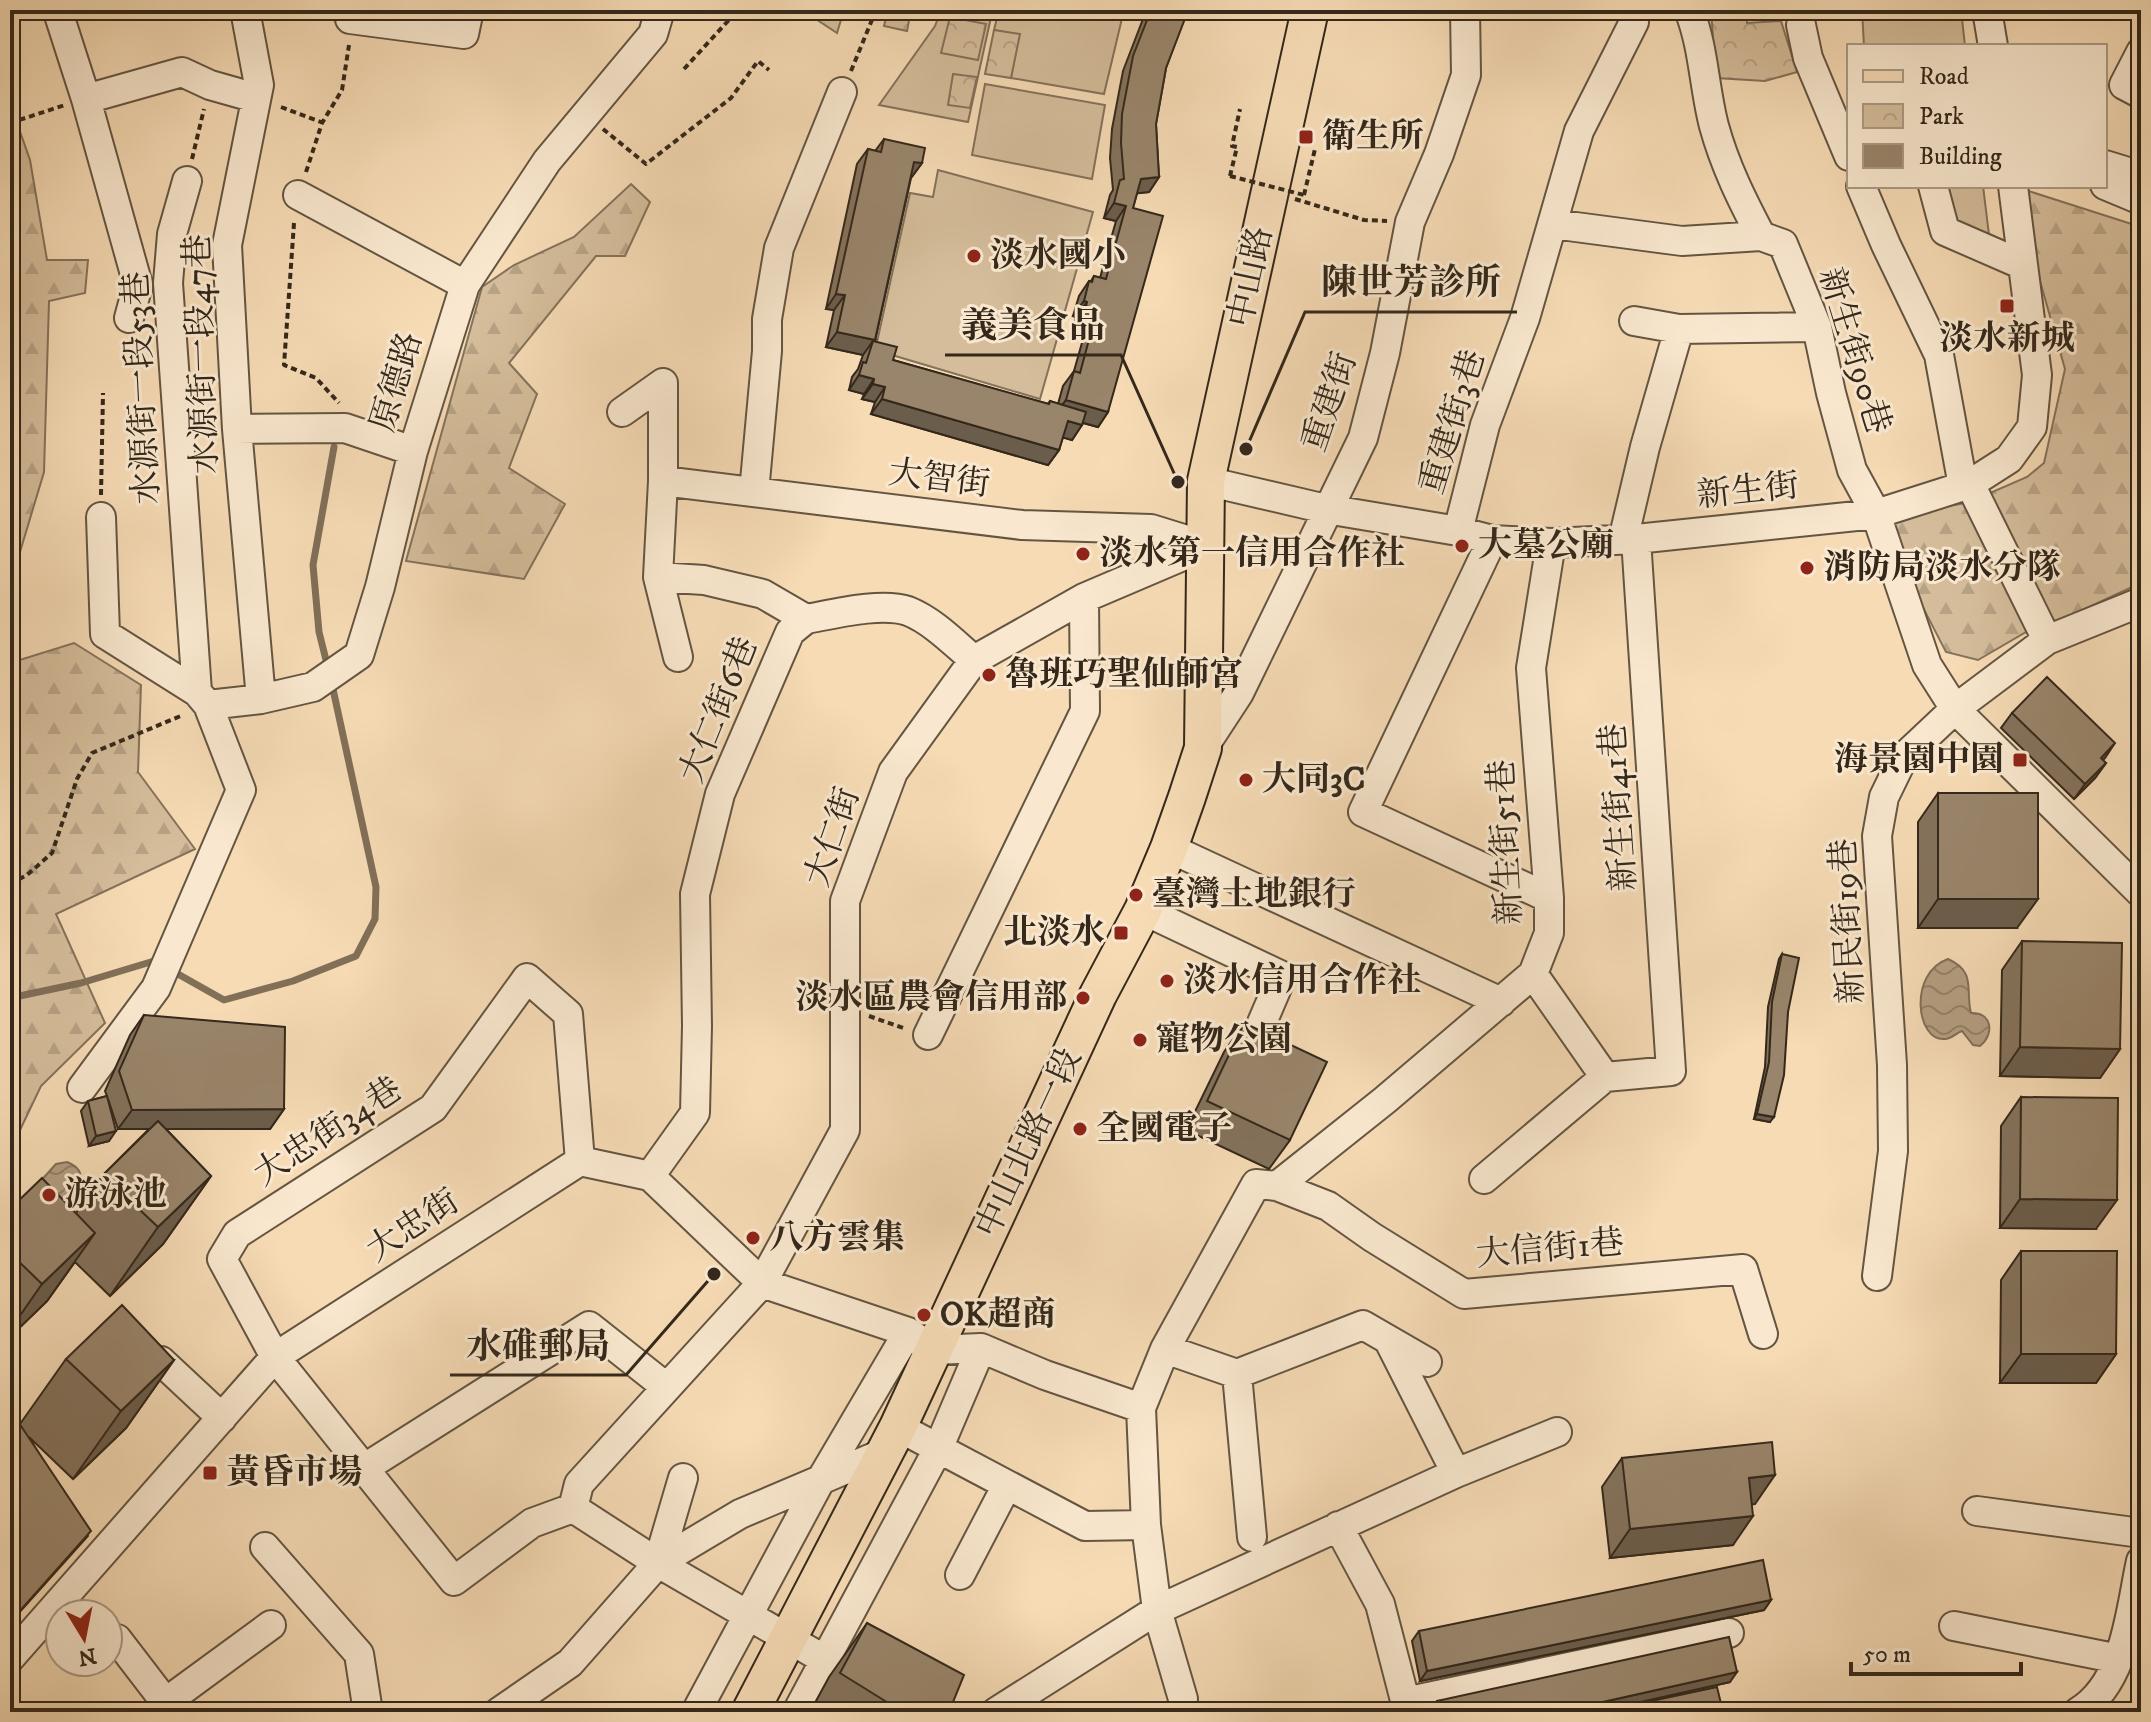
<svg xmlns="http://www.w3.org/2000/svg" width="2151" height="1722" viewBox="0 0 2151 1722" font-family="'IM FELL DW Pica','Noto Serif TC',serif">
  <defs>
    <pattern id="forest-firs" width="22" height="20" patternUnits="userSpaceOnUse" patternTransform="scale(2)"><rect width="22" height="20" fill="#d5bd9b"/><path d="M5 1l3.5 6h-7zM16 11l3.5 6h-7z" fill="#b7a285"/></pattern>
    <pattern id="park-crowns" width="20" height="18" patternUnits="userSpaceOnUse" patternTransform="scale(2)"><rect width="20" height="18" fill="#d5bd9b"/><path d="M2 6a3 3 0 1 1 6 0M12 15a3 3 0 1 1 6 0" fill="none" stroke="#b7a285"/></pattern>
    <pattern id="water-waves" width="16" height="10" patternUnits="userSpaceOnUse" patternTransform="scale(2)"><rect width="16" height="10" fill="#b49e81"/><path d="M0 5q4-4 8 0t8 0" fill="none" stroke="#938169"/></pattern>
  </defs>
  <rect width="100%" height="100%" fill="#f6dbb5"/>
  <filter id="stains"><feTurbulence type="fractalNoise" baseFrequency=".0025" numOctaves="4"/><feColorMatrix values="0 0 0 0 .2 0 0 0 0 .09 0 0 0 0 .02 0 0 0 .5 -.17"/></filter>
  <radialGradient id="worn" r=".72"><stop offset=".6" stop-color="#630" stop-opacity="0"/><stop offset="1" stop-color="#630" stop-opacity=".3"/></radialGradient>
  <path fill="#d5bd9b" stroke="#84725b" stroke-width="2" d="M941,10L991,17L968,122L879,105L935,26Z
    M999,10H1124L1104,94L1011,78L1019,35L994,30Z
    M1862,10H1961L1965,46H1864Z
    M985,84L1105,105L1092,179L972,155Z
    M938,170L1093,212L1040,399L892,355L877,342L910,193L933,197Z
    M1929,186H1983L1991,251L1952,234Z"/>
  <path fill="url(#forest-firs)" stroke="#84725b" stroke-width="2" d="M802,10H844L837,33Z
    M10,103L30,160L47,260H88L85,293L49,301L44,472L17,562L10,559Z
    M631,184L650,202L625,256H596L509,363L537,394L509,468L565,504L524,579L406,561L482,287L514,265L574,237Z
    M2013,186L2141,227V583L2050,625L1990,493L2027,477L2044,463L2065,369Z
    M1971,502L2031,629L1978,660L1946,652L1877,519Z
    M74,643L141,685L138,772L195,849L56,914L105,1023L41,1086L10,1151V709L13,707L10,705V663Z"/>
  <path fill="url(#park-crowns)" stroke="#84725b" stroke-width="2" d="M888,10H911L907,31L884,26Z
    M1711,10H1747V23L1781,21L1797,72L1765,81L1716,78Z
    M950,17L986,24L978,60L941,53Z
    M994,30L1020,34L1011,78L985,74Z
    M953,74L977,77L970,108L948,105Z"/>
  <path fill="url(#water-waves)" stroke="#816f58" stroke-width="2" d="M1948,959C1977,972 1965,990 1971,1013C1992,1012 1995,1034 1980,1046L1973,1045L1962,1031C1956,1033 1951,1039 1945,1039C1916,1042 1908,973 1948,959Z
    M67,1162C79,1167 82,1172 81,1185L43,1227L18,1206L56,1164Z"/>
  <g fill="none" stroke-linecap="round" stroke-linejoin="round">
    <path stroke="#816f58" stroke-width="7" d="M328,668L319,632L313,565L334,447
      M169,969L224,1000L293,981L356,956L375,919L376,887L331,680
      M10,998L81,983L154,961L158,963"/>
    <defs>
      <path id="minor" d="M245,10L259,85L227,245L237,429L261,699
        M1689,10C1704,48 1704,88 1714,126C1725,166 1742,200 1761,236
        M1987,10L1993,46
        M59,15L86,99L138,285L129,318
        M350,19L464,34L469,10
        M1801,25L1808,58L1849,156
        M2141,52L2124,85L2141,94
        M86,99L182,72L210,85L256,98
        M2105,165L2141,176
        M187,181L172,234L168,283L197,692
        M2105,185L2141,200
        M1861,186L1886,245L1939,355L1963,486
        M1933,186L1945,231L2023,265
        M298,195L465,285
        M1553,224L1682,241L1761,236L1783,244L1817,327L1831,393L1852,470L1876,514L1927,665L1955,709L2141,893
        M1634,321L1679,329L1817,327
        M622,412L663,383
        M237,429L345,428L413,451
        M663,481L1022,525L1151,529L1206,546
        M1206,481L1326,509L1458,531L1492,540L1551,543L1636,539L1876,514L1970,484L2009,459L2032,427L2037,375L2013,186
        M1970,484L2047,640
        M754,492L767,351V319L779,248L842,92
        M101,517L105,634L197,692L208,705L261,699L313,687L359,655L380,587L413,451L465,285L547,161L653,34L660,10
        M1458,531L1485,425L1525,318L1579,131L1634,22
        M1492,540L1363,812L1549,898
        M1623,540L1645,447L1679,329
        M658,577L663,481V383
        M806,619C834,614 881,602 908,611C933,621 954,643 974,660
        M1203,748L1239,693L1363,438L1385,353L1410,222L1439,154L1466,75L1465,10
        M1169,848L1501,1002
        M1143,910L1282,976L1258,1032
        M1533,974L1605,1077L1671,1071L1636,539
        M928,1035L1085,711L1084,598
        M82,1088L156,988L241,790L208,705
        M650,1176L695,1113L697,1026L695,894L720,794L790,632L806,619L763,594L704,580L658,577L678,657
        M1484,1179L1605,1077
        M1277,1186L1328,1206L1372,1237L1464,1294L1743,1269L1763,1334
        M1877,1276L1893,1151L1892,1065L1877,836L1884,797L1903,758L1955,709L2047,640L2141,602
        M1389,1341L1456,1473
        M1165,1349L1237,1374L1363,1325L1427,1362
        M161,1361L222,1418
        M1237,1374L1252,1537
        M898,1427L1085,1526L1146,1525
        M363,1469L589,1326L666,1387
        M573,1508L579,1484L762,1283L845,1130V901L893,772L974,660L1084,598L1206,546
        M573,1508L532,1523L454,1581L275,1357L222,1259L237,1234L433,1108L527,978L568,1014L580,1161
        M573,1508L658,1563L839,1668
        M1977,1511L2141,1533
        M1338,1526L1380,1604L1408,1712
        M265,1547L359,1654L368,1712
        M658,1563L683,1478
        M960,1575L1007,1485
        M1954,1626L2119,1659
        M117,1639L173,1712
        M10,1658L275,1357L580,1161L650,1176L762,1283L908,1332L934,1350L981,1348L1045,1375L1141,1408
        M1183,1699L1157,1610L1456,1473L1557,1432
        M166,1702L271,1625
        M1405,1702L1729,1633
        M499,1712L570,1663L658,1563L740,1514L884,1453
        M696,1712L819,1483L908,1332
        M797,1712L938,1449L981,1348
        M996,1712L1157,1610L1146,1525L1141,1408L1165,1349L1256,1184L1277,1186L1385,1100L1533,974L1549,933V898L1531,668L1551,543
        M2078,1712C2126,1683 2130,1611 2141,1561"/>
      <path id="major" d="M750,1712L898,1427L1098,995L1143,910L1169,848L1187,797L1203,748L1206,481L1310,10"/>
    </defs>
    <use href="#minor" stroke="#645542" stroke-width="32"/>
    <use href="#major" stroke="#34281b" stroke-width="40"/>
    <path stroke="#34281b" stroke-width="4" stroke-dasharray="6 4" stroke-linecap="butt" d="M809,16L812,10
      M684,69L738,10
      M851,71L876,10
      M281,107L321,122
      M10,123L65,105
      M603,129L646,164L731,98L758,61L769,70
      M192,159L204,109
      M306,172L322,123L342,90L349,45
      M1230,176L1237,147L1232,146L1240,109
      M1304,195L1315,149
      M1295,199L1364,220L1387,221
      M294,223L284,365L316,378L339,403
      M101,495L103,393
      M10,884L27,875L52,853L77,779L92,753L183,715
      M869,1016L906,1029"/>
    <use href="#minor" stroke="#f9e8cf" stroke-width="28"/>
    <use href="#major" stroke="#f6dbb5" stroke-width="36"/>
    <path stroke="#34281b" stroke-width="4" stroke-dasharray="6 4" stroke-linecap="butt" d="M1230,176L1304,195"/>
  </g>
  <path fill="#84725c" stroke="#34281b" stroke-width="2" d="M1150,10H1190L1185,17L1166,68L1156,124L1159,177L1149,192L1137,193L1133,208L1108,412L1098,427L1083,423L1072,440L1063,437L1059,450L1048,465L871,414L875,402L862,399L864,394L849,390L852,377L858,369L863,355L826,347L834,310L826,309L857,164L868,149L875,151L884,139L922,163L911,178L875,341L893,360L1048,404L1050,401L1058,404L1063,386L1074,371L1087,325L1075,321L1076,317L1073,316L1079,296L1089,281H1091L1094,276L1100,278L1116,221L1104,218L1110,195L1113,190L1110,158L1112,129L1123,71L1143,19Z
    M2141,633V658L2137,639Z
    M2012,713L2106,763L2095,778L2074,799L2001,728Z
    M1938,793L2017,928H1918V822Z
    M2022,941L2120,1049L2100,1078L2000,1076L2002,970Z
    M1782,954L1788,1012L1770,1122L1754,1119L1765,1067L1768,1007L1779,959Z
    M144,1015L284,1109L270,1129H166L211,1176L163,1244L110,1296L75,1262L47,1301L10,1337V1209L76,1213L103,1175L149,1129H118L108,1099L109,1141L89,1146L81,1111L88,1101L107,1096L105,1091L130,1035Z
    M1244,1023L1290,1140L1269,1169L1186,1130L1224,1052Z
    M2021,1097L2096,1229L2000,1228L2001,1126Z
    M2021,1251L2116,1354L2096,1383H2000L2001,1280Z
    M66,1359L174,1360L126,1428L73,1479L29,1437L88,1536L10,1623V1429L20,1424Z
    M1622,1458L1755,1504H1752L1733,1545L1610,1558L1602,1487Z
    M1771,1600L1764,1610L1420,1681L1412,1641L1419,1631Z
    M867,1623L949,1712H810L829,1677Z
    M1730,1682L1596,1712H1430L1437,1701Z"/>
  <path fill="#6b5d4b" stroke="#34281b" stroke-width="2" d="M914,162L922,163L911,178L904,177Z
    M1159,177L1149,192L1131,194L1141,179Z
    M1114,203L1126,206L1116,221L1104,218Z
    M836,294L845,295L834,310L826,309Z
    M1084,301L1087,302L1076,317L1073,316Z
    M1086,306L1097,310L1087,325L1075,321Z
    M837,332L875,340L873,341L863,355L826,347Z
    M859,375L874,379L864,394L849,390Z
    M873,384L885,387L875,402L862,399Z
    M882,399L1059,450L1048,465L871,414Z
    M1066,400L1108,412L1098,427L1055,415Z
    M1068,421L1082,425L1072,440L1057,436Z
    M2115,743L2105,758L2090,773L2101,758Z
    M2106,763L2095,778L2074,799L2085,784Z
    M1938,899H2038L2017,928H1918Z
    M2020,1047L2120,1049L2100,1078L2000,1076Z
    M284,1109L270,1129H118L132,1110Z
    M1757,1114L1774,1117L1770,1122L1754,1119Z
    M116,1131L109,1141L89,1146L96,1136Z
    M211,1176L163,1244L110,1296L158,1227Z
    M2020,1199L2117,1200L2096,1229L2000,1228Z
    M95,1233L47,1301L10,1337V1330L42,1284Z
    M2021,1354H2116L2096,1383H2000Z
    M174,1360L126,1428L73,1479L121,1411Z
    M1775,1475L1755,1504L1729,1507L1749,1478Z
    M1753,1516L1733,1545L1610,1558L1630,1529Z
    M1771,1600L1764,1610L1420,1681L1427,1671Z
    M1737,1672L1730,1682L1596,1712H1558Z"/>
  <path fill="#99856b" stroke="#34281b" stroke-width="2" d="M1151,10H1190L1186,16L1166,68L1156,124L1159,177L1141,179L1133,208L1163,216L1108,412L1066,400L1074,371L1080,373L1097,310L1086,306L1087,302L1084,301L1089,281L1092,282L1094,276L1106,279L1126,206L1114,203L1120,180L1124,179L1121,143L1122,114L1133,56Z
    M884,139L925,148L922,163L914,162L875,340L837,332L845,295L836,294L868,149L881,152Z
    M873,341L897,347L893,360L1049,404L1050,401L1086,412L1082,425L1068,421L1059,450L882,399L885,387L873,384L874,379L859,375L863,362L866,363Z
    M2047,677L2115,743L2101,758L2106,763L2085,784L2012,713Z
    M1938,793H2038V899H1938Z
    M2022,941L2122,943L2120,1049L2020,1047Z
    M1782,954L1799,958L1788,1012L1784,1075L1774,1117L1757,1114L1769,1062L1772,1002Z
    M144,1015L285,1027L284,1109L132,1110L119,1071Z
    M1244,1023L1327,1062L1290,1140L1207,1101Z
    M107,1096L116,1131L96,1136L88,1101Z
    M2021,1097L2118,1098L2117,1200L2020,1199Z
    M158,1121L211,1176L158,1227L103,1175Z
    M42,1178L95,1233L42,1284L10,1253V1209Z
    M2021,1251H2117L2116,1354H2021Z
    M122,1305L174,1360L121,1411L66,1359Z
    M17,1420L91,1531L10,1622V1429Z
    M1772,1442L1775,1475L1749,1478L1753,1516L1630,1529L1622,1458Z
    M1763,1560L1771,1600L1427,1671L1419,1631Z
    M867,1623L964,1675L949,1712H886L890,1704L840,1673Z
    M1729,1637L1737,1672L1558,1712H1440L1437,1701Z
    M1717,1687L1723,1712H1600Z"/>
  <g fill="#8f2418" stroke="#f9e8cf" stroke-width="3">
    <rect x="1298" y="129" width="16" height="16" rx="4"/>
    <circle cx="974" cy="256" r="8"/>
    <rect x="1999" y="298" width="16" height="16" rx="4"/>
    <circle cx="1462" cy="546" r="8"/>
    <circle cx="1083" cy="554" r="8"/>
    <circle cx="1807" cy="568" r="8"/>
    <circle cx="989" cy="675" r="8"/>
    <rect x="2012" y="752" width="16" height="16" rx="4"/>
    <circle cx="1246" cy="780" r="8"/>
    <circle cx="1136" cy="895" r="8"/>
    <rect x="1113" y="925" width="16" height="16" rx="4"/>
    <circle cx="1167" cy="981" r="8"/>
    <circle cx="1083" cy="998" r="8"/>
    <circle cx="1140" cy="1040" r="8"/>
    <circle cx="1080" cy="1129" r="8"/>
    <circle cx="49" cy="1195" r="8"/>
    <circle cx="753" cy="1238" r="8"/>
    <circle cx="924" cy="1315" r="8"/>
    <rect x="202" y="1465" width="16" height="16" rx="4"/>
  </g>
  <g text-anchor="middle" dominant-baseline="central" stroke-width="6" stroke-linejoin="round" paint-order="stroke">
    <g font-size="34" font-weight="bold" fill="#34281b" stroke="#f9e8cf" text-anchor="start">
      <text x="1322" y="137">衛生所</text>
      <text x="990" y="256">淡水國小</text>
      <text x="2007" y="339" text-anchor="middle">淡水新城</text>
      <text x="1478" y="546">大墓公廟</text>
      <text x="1099" y="554">淡水第一信用合作社</text>
      <text x="1823" y="568">消防局淡水分隊</text>
      <text x="1005" y="675">魯班巧聖仙師宮</text>
      <text x="2004" y="760" text-anchor="end">海景園中園</text>
      <text x="1262" y="780">大同3C</text>
      <text x="1152" y="895">臺灣土地銀行</text>
      <text x="1105" y="933" text-anchor="end">北淡水</text>
      <text x="1183" y="981">淡水信用合作社</text>
      <text x="1067" y="998" text-anchor="end">淡水區農會信用部</text>
      <text x="1156" y="1040">寵物公園</text>
      <text x="1096" y="1129">全國電子</text>
      <text x="65" y="1195">游泳池</text>
      <text x="769" y="1238">八方雲集</text>
      <text x="940" y="1315">OK超商</text>
      <text x="226" y="1473">黃昏市場</text>
    </g>
    <g font-size="34" fill="#34281b" stroke="#f9e8cf">
      <text transform="translate(1251 277) rotate(-78)">中山路</text>
      <text transform="translate(1854 351) rotate(73)">新生街90巷</text>
      <text transform="translate(202 354) rotate(-92)">水源街一段47巷</text>
      <text transform="translate(397 382) rotate(-73)">原德路</text>
      <text transform="translate(142 388) rotate(-93)">水源街一段53巷</text>
      <text transform="translate(1330 402) rotate(-71)">重建街</text>
      <text transform="translate(1453 422) rotate(-73)">重建街3巷</text>
      <text transform="translate(939 479) rotate(7)">大智街</text>
      <text transform="translate(1748 491) rotate(-6)">新生街</text>
      <text transform="translate(719 710) rotate(-68)">大仁街6巷</text>
      <text transform="translate(1619 807) rotate(-94)">新生街41巷</text>
      <text transform="translate(833 837) rotate(-71)">大仁街</text>
      <text transform="translate(1506 842) rotate(-93)">新生街51巷</text>
      <text transform="translate(1848 921) rotate(-93)">新民街19巷</text>
      <text transform="translate(328 1132) rotate(-33)">大忠街34巷</text>
      <text transform="translate(1029 1143) rotate(-65)">中山北路一段</text>
      <text transform="translate(413 1226) rotate(-33)">大忠街</text>
      <text transform="translate(1550 1249) rotate(-5)">大信街1巷</text>
    </g>
  </g>
  <path fill="none" stroke="#34281b" stroke-width="3" d="M1246 449L1305 312H1517M1178 482L1121 355H945M714 1274L626 1375H450"/>
  <g fill="#34281b" stroke="#f9e8cf" stroke-width="3">
    <circle cx="1246" cy="449" r="8"/>
    <circle cx="1178" cy="482" r="8"/>
    <circle cx="714" cy="1274" r="8"/>
  </g>
  <g font-size="36" text-anchor="middle" font-weight="bold" fill="#34281b" stroke="#f9e8cf" stroke-width="6" stroke-linejoin="round" paint-order="stroke">
    <text x="1411" y="294">陳世芳診所</text>
    <text x="1033" y="337">義美食品</text>
    <text x="538" y="1358">水碓郵局</text>
  </g>
  <rect width="2151" height="1722" fill="none" stroke="#f6dbb5" stroke-width="40"/>
  <rect x="12" y="12" width="2127" height="1698" fill="none" stroke="#34281b" stroke-width="4"/>
  <rect x="20" y="20" width="2111" height="1682" fill="none" stroke="#34281b" stroke-width="2"/>
  <rect x="1847" y="44" width="260" height="144" fill="#f9e8cf" stroke="#aa9b87" stroke-width="2"/>
  <rect x="1863" y="70" width="40" height="12" fill="#f6dbb5" stroke="#aa9b87" stroke-width="2"/>
  <text x="1919" y="84" font-size="24" fill="#34281b">Road</text>
  <rect x="1863" y="104" width="40" height="24" fill="url(#park-crowns)" stroke="#aa9b87" stroke-width="2"/>
  <text x="1919" y="124" font-size="24" fill="#34281b">Park</text>
  <rect x="1863" y="144" width="40" height="24" fill="#99856b" stroke="#aa9b87" stroke-width="2"/>
  <text x="1919" y="164" font-size="24" fill="#34281b">Building</text>
  <g transform="translate(84 1638) rotate(170)"><circle r="38" fill="#f9e8cf" stroke="#aa9b87" stroke-width="2"/>
  <path d="M0-6L14 30L0 20L-14 30Z" fill="#8f2418"/>
  <text y="-12" font-size="22" font-weight="bold" text-anchor="middle" fill="#34281b">N</text>
  </g>
  <path d="M1851 1662v12h170v-12" fill="none" stroke="#34281b" stroke-width="4"/>
  <text x="1863" y="1662" font-size="24" fill="#34281b" stroke="#f9e8cf" stroke-width="6" paint-order="stroke">50 m</text>
  <rect width="100%" height="100%" filter="url(#stains)"/>
  <rect width="100%" height="100%" fill="url(#worn)"/>
</svg>
